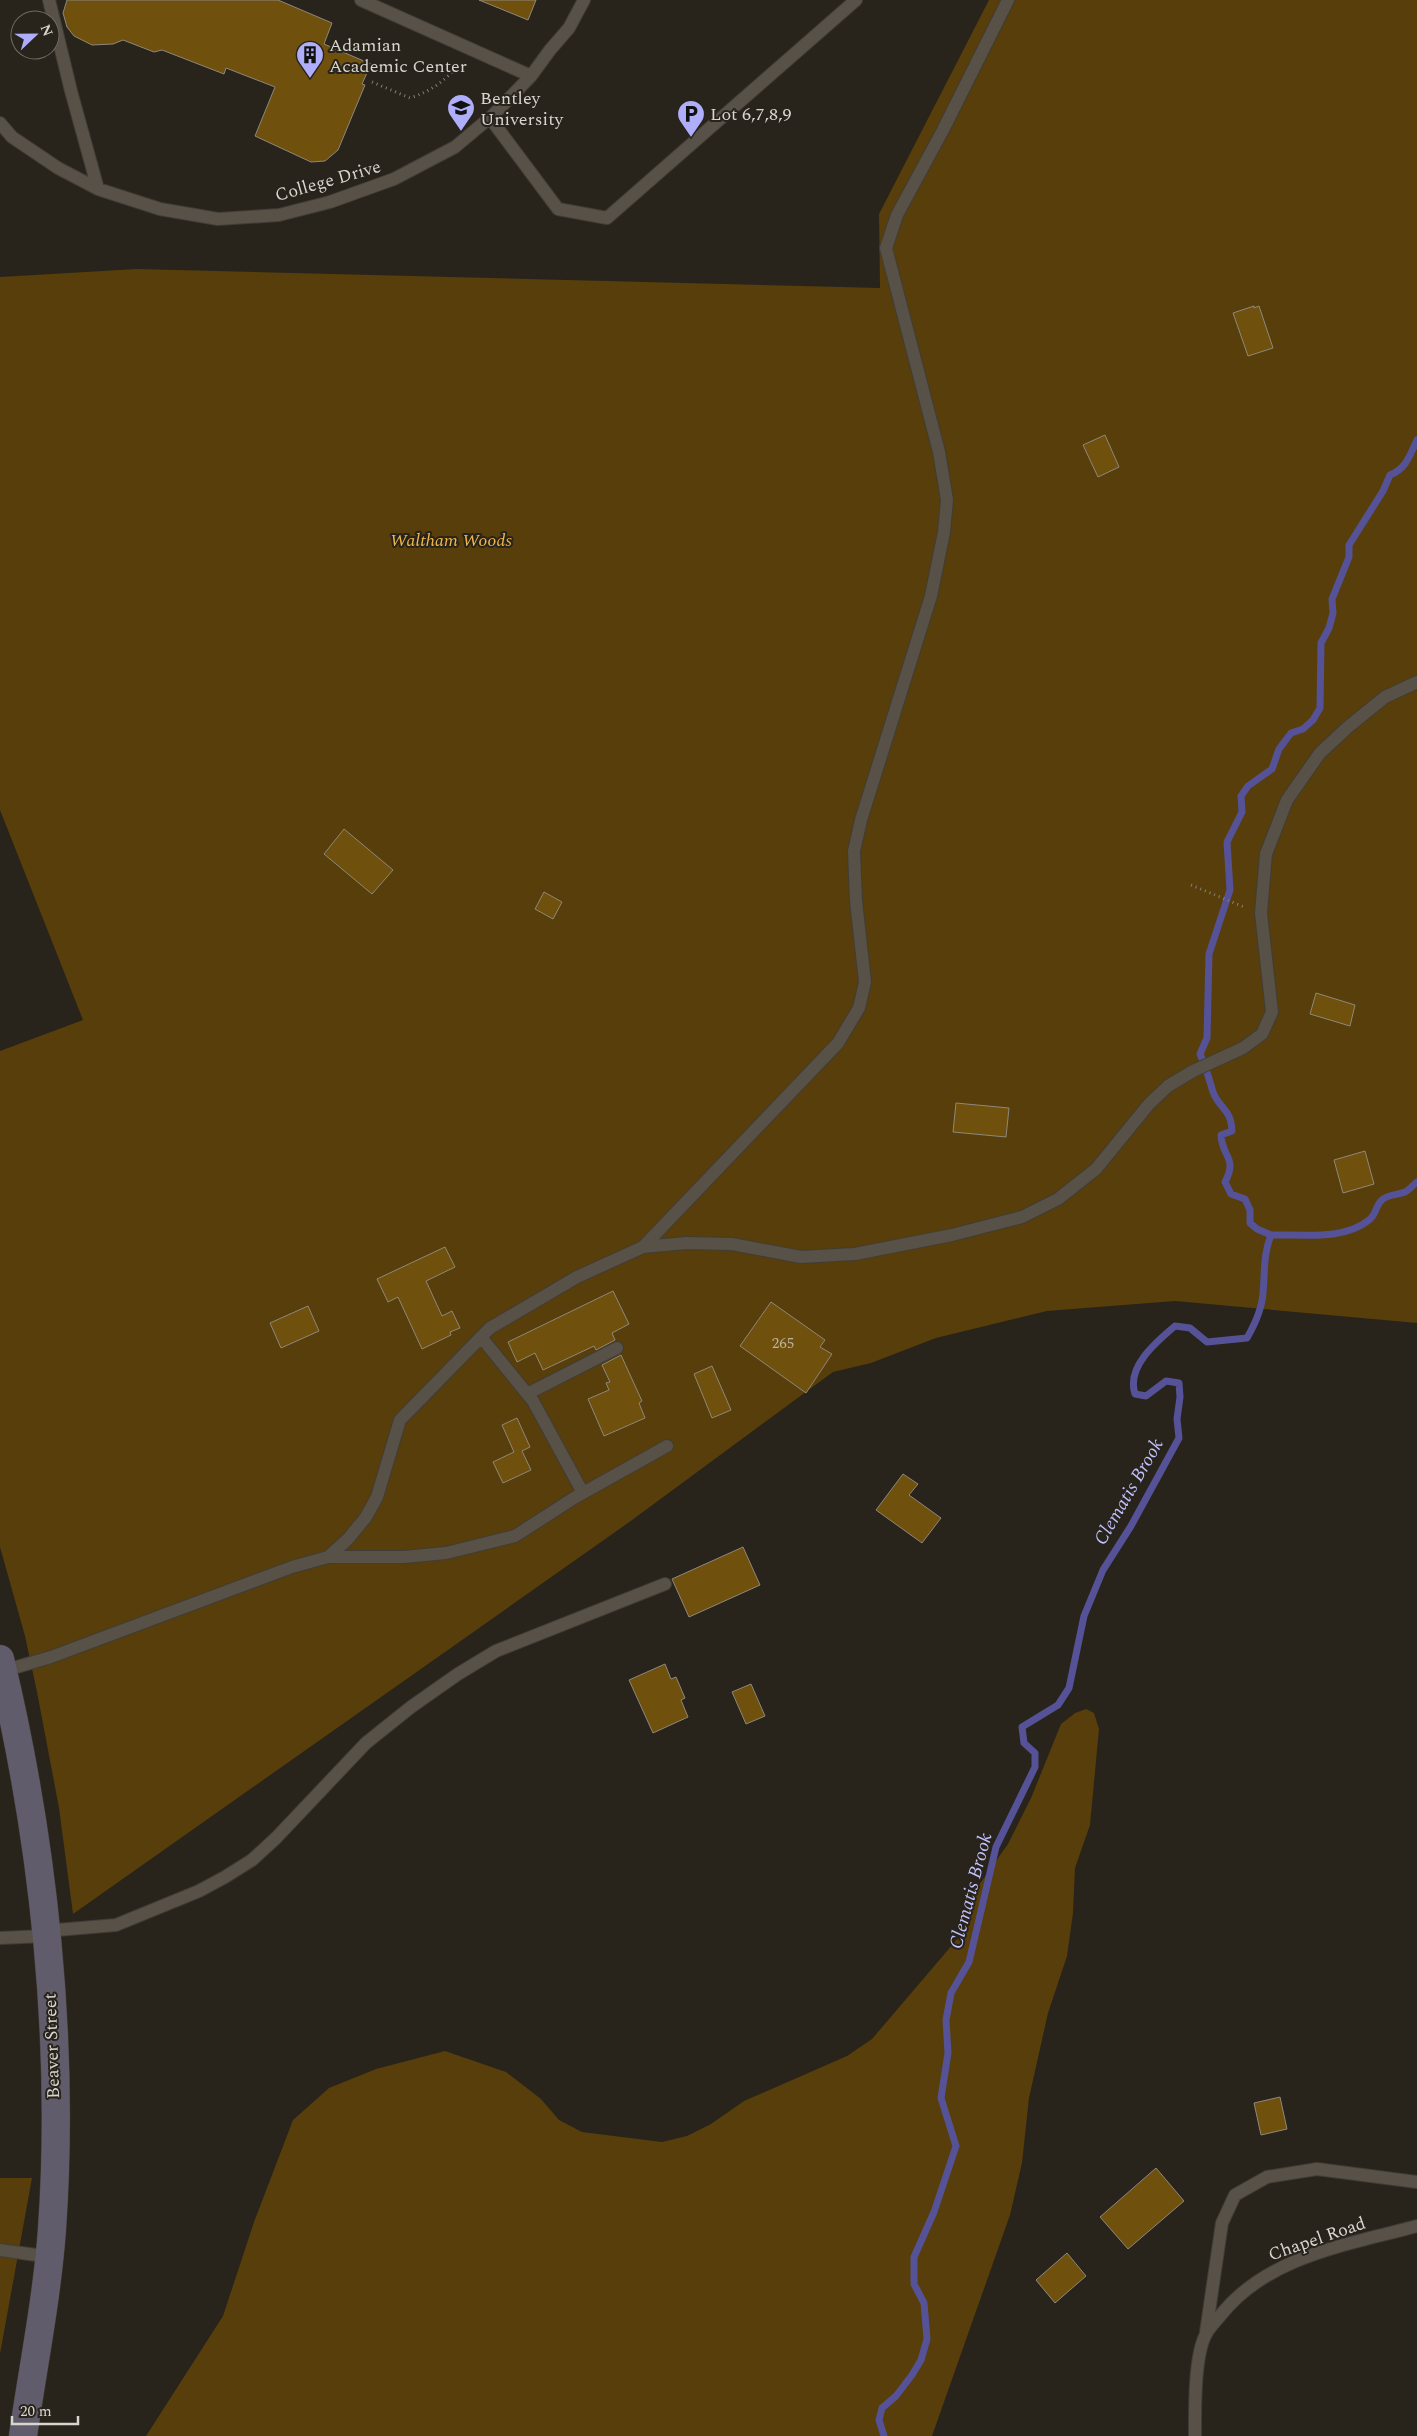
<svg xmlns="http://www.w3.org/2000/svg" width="1417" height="2436" viewBox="0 0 1417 2436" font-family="Spectral,serif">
  <rect width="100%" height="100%" fill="#28231b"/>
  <path fill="#573e0a" d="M989,0H1417V1323L1175,1301L1047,1311L936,1338L871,1363L833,1372L628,1523L73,1914L59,1808L37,1692L25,1636L0,1547V1051L83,1020L0,810V277L137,269L880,288L879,214Z
    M1086,1709L1094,1713L1099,1729L1090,1825L1075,1868L1073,1913L1067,1956L1048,2013L1029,2098L1022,2163L1010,2215L932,2436H146L223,2316L254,2222L293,2120L329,2088L376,2069L445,2051L506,2072L541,2099L559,2120L582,2132L662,2142L687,2136L711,2124L744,2101L847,2056L872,2039L959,1937L979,1885L1008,1844L1031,1798L1061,1724L1075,1713Z
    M0,2178H32L0,2354Z"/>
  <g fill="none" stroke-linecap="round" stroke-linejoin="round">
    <path stroke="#565297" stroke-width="7" d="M1271,1235C1302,1234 1343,1241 1369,1220C1377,1214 1375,1205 1383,1199C1390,1194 1398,1195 1405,1192C1409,1190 1413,1185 1417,1182
      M884,2436L879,2420L882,2408L896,2396L912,2375L921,2360L927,2339L924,2303L914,2284V2257L934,2212L956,2146L941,2098L948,2053L946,2020L951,1993L969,1962L996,1847L1035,1767V1753L1024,1743L1022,1727L1058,1705L1069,1688L1084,1616L1103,1570L1131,1526L1179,1438L1177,1419L1180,1397L1179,1383L1166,1381L1146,1396L1135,1394C1126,1367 1156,1342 1175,1326L1190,1328L1207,1342L1247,1338C1255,1324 1262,1309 1263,1293C1265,1272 1263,1255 1271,1235L1257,1229L1250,1223V1210L1245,1199L1231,1194L1225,1182C1238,1157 1222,1158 1221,1135L1232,1131C1231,1108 1220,1110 1213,1092C1209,1079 1206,1067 1200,1054L1207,1038L1209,954L1230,890L1227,842L1242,812L1241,796L1248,786L1272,769L1279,749L1291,733L1303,729L1313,720L1320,708L1321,643L1329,628L1333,613L1332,599L1349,557V545L1383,491L1390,475C1406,469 1410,455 1417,440"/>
  </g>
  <path fill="#6f500d" stroke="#8e887d" d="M67,0H278L332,23L324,44L371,64L362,84L365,85L338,150L325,161L311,162L255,136L275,87L226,68L224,74L162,50L154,52L123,40L113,44L92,45L74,36L67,27L63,13Z
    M479,0H536L528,20Z
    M1254,306V308L1259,306L1273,348L1248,356L1233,313Z
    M1105,435L1119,467L1098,477L1083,445Z
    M344,829L393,870L372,894L324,854Z
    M544,892L562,902L553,919L535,909Z
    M1316,993L1355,1005L1350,1026L1310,1014Z
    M956,1103L1009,1108L1006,1137L953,1132Z
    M1365,1151L1374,1184L1343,1193L1334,1160Z
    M445,1247L455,1267L426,1281L442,1316L452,1311L460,1328L450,1332L451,1335L422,1349L398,1297L388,1302L377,1279Z
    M613,1291L629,1324L612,1333L615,1340L596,1350L594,1346L543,1370L535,1353L517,1362L508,1342Z
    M771,1302L825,1340L820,1347L832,1354L806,1393L740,1346Z
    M308,1306L319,1331L281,1348L270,1323Z
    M621,1355L642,1401L639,1403L645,1418L604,1436L588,1399L609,1390L606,1383L610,1382L602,1365Z
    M712,1366L731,1410L712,1418L694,1374Z
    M517,1418L530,1447L522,1451L531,1470L503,1483L493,1462L514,1452L502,1425Z
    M903,1474L918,1484L909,1495L941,1518L922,1543L876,1510Z
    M743,1547L760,1585L689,1617L672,1579Z
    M665,1664L671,1679L676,1677L685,1698L681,1700L688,1717L653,1733L629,1680Z
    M751,1684L765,1716L746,1724L732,1692Z
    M1280,2097L1287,2129L1261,2135L1254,2103Z
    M1156,2168L1184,2201L1128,2249L1100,2217Z
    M1067,2253L1086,2276L1055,2303L1036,2280Z"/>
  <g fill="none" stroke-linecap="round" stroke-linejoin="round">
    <defs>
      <path id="service" d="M49,0L71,91L98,189
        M361,0L531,76
        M490,118L558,209L607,218L856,0
        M0,123L12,137L58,168L98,189L160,209L218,219L279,215L330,202L394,179L455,147L493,115L531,76L550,50L569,28L584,0
        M643,1247L838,1043L859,1008L865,982L856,901L854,851L861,820L931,596L944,532L947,500L939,452L886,248L897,215L943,130L1008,0
        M481,1337L533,1401L583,1493
        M527,1394L617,1348
        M328,1557L348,1539L366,1517L377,1497L400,1420L490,1328L577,1277L643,1247L686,1243L732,1244L801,1257L855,1254L952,1235L1022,1217L1058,1199L1096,1169L1149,1104L1168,1086L1193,1071L1243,1048L1262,1034L1272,1012L1261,913L1263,889L1266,854L1287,800L1320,753L1348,727L1385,697L1417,682
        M3,1671L51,1657L292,1567L328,1557H404L446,1553L515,1536L574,1498L667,1446
        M45,1931L116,1925L199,1891L225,1877L252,1860L276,1838L366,1743L411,1707L458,1674L496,1651L665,1584
        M0,1938L45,1936
        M0,2250L50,2257
        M1206,2332L1222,2223L1235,2195L1267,2177L1317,2169L1417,2182
        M1195,2436C1195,2411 1194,2356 1206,2334C1209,2328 1215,2322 1220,2316C1267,2256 1347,2245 1417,2226"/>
      <path id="secondary" d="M0,1659C44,1842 65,2042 52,2229C47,2298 33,2367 23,2436"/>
    </defs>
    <use href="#service" stroke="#413d36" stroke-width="14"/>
    <use href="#secondary" stroke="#413d36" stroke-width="29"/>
    <path stroke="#85817a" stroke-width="3" stroke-dasharray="1 4" stroke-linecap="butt" d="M372,82L410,98C432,91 446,80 460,63
      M1191,885L1244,907"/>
    <use href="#service" stroke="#575148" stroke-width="12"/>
    <use href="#secondary" stroke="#615c6c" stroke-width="28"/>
  </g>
  <defs>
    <symbol id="building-pin" viewBox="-11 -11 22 30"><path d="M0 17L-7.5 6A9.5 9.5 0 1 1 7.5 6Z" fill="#afaefa" stroke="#28231b"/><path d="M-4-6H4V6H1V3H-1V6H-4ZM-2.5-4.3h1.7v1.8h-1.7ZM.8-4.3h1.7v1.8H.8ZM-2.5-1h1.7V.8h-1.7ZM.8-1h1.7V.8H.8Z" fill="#111"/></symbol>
    <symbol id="university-pin" viewBox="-11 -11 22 30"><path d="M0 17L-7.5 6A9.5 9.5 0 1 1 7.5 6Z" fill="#afaefa" stroke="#28231b"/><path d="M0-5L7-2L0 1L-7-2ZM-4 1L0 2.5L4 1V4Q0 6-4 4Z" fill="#111"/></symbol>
    <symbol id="parking-pin" viewBox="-11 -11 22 30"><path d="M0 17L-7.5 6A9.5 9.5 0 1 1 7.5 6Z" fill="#afaefa" stroke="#28231b"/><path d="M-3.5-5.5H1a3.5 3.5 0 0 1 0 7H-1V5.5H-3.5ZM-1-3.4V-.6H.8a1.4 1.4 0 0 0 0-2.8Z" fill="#111"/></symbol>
  </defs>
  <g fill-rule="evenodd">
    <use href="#building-pin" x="294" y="39" width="32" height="43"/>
    <use href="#university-pin" x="445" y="92" width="32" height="43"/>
    <use href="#parking-pin" x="675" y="98" width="32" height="43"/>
  </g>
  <g text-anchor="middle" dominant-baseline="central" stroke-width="4" stroke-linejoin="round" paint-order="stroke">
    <g font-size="15" fill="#beb49e">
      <text x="783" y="1343">265</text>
    </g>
    <g font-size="18" fill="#d8d5cf" stroke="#28231b" text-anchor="start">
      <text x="329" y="45">Adamian<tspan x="329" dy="21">Academic Center</tspan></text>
      <text x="480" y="98">Bentley<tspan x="480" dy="21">University</tspan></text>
      <text x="710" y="114">Lot 6,7,8,9</text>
    </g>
    <g font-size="18" fill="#d8d5cf" stroke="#28231b">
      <text transform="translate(328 181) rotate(-16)">College Drive</text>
      <text transform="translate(52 2046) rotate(-92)">Beaver Street</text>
      <text transform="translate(1317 2239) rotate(-19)">Chapel Road</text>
    </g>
    <g font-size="18" font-style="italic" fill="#f0b749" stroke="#28231b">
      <text x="451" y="540">Waltham Woods</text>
    </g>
    <g font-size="19" font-style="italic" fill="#c1c1fe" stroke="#28231b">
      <text transform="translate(1129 1492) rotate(-60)">Clematis Brook</text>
      <text transform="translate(971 1891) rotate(-75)">Clematis Brook</text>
    </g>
  </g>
  <g transform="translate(35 35) rotate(68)"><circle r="24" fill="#28231b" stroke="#6e6a63"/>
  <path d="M0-4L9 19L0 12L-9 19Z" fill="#afaefa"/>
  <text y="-8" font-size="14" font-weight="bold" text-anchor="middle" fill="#d8d5cf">N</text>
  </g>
  <path d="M12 2416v8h66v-8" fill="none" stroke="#d8d5cf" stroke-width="2.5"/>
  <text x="20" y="2416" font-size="15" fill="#d8d5cf" stroke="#28231b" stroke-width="4" paint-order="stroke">20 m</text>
</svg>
